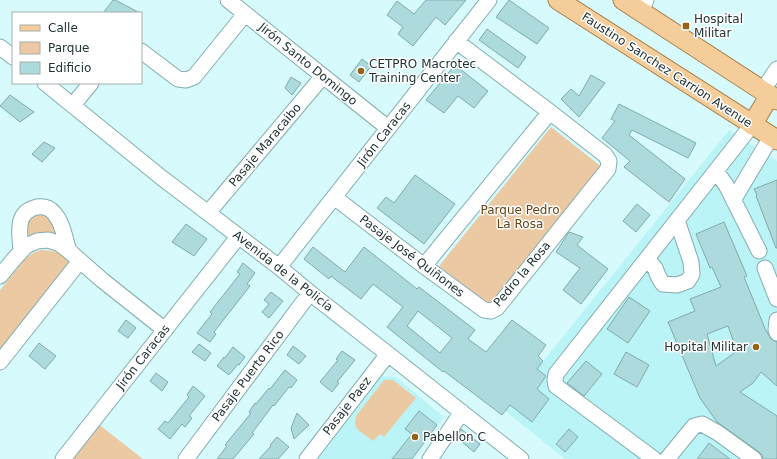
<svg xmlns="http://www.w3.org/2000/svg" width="777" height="459" viewBox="0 0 777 459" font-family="'DejaVu Sans',sans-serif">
  <rect width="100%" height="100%" fill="#d7fbfd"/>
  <path fill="#bbf4f6" d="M729,130L777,161V459H565L504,410Z
    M382,376L396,377L444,417L412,459H318Z"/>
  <path fill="#ebc9a2" d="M551,127L602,167L490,306L439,266Z
    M43,213L48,215L60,236L24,240V223L35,215Z
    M41,250C59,251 63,252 73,267L0,360V290L26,258L33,253Z
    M384,380H393L416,398L384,437L380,434L373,441L358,430L355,425L356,416Z
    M97,423L143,459H68Z"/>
  <path fill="#addadc" stroke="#7faaac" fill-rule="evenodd" d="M113,0H115L140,13H103Z
    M426,0H466L445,25L436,17L413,46L398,34L403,27L387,15L397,1L414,14Z
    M509,0L549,28L537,44L496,17Z
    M487,29L526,57L518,68L479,40Z
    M362,59L371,66L359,82L350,75Z
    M455,65L488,91L474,108L458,96L444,113L426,100Z
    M591,75L605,83L579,117L561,99L571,89L579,96Z
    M291,77L301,83L292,95L285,88Z
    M10,95L34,112L20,122L0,106Z
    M619,104L696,143L688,158L632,130L629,135L685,179L669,202L624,167L630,161L602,138L615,121L611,119Z
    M44,142L55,148L42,162L32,154Z
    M415,175L455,204L424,244L377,208L386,197L394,203Z
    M777,180V248H776L756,196L757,195L754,189Z
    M637,204L650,215L636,232L623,221Z
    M724,222L747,276L744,277L766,331L767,332L771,339L777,342V386L761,372L753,383L740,392L777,416V459H763L762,455L759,452L717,422L700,398L668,322L695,311L690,299L721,287L712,267L710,268L696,234ZM728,326L737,351L716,366L707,334Z
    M186,224L207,239L194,256L172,242Z
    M569,232L583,237L577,245L608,269L581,304L563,290L580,268L556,252Z
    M313,247L345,272L364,247L417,289L419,287L475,330L468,339L486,352L512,320L546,345L538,356L543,361L537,369L546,376L537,389L549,399L532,422L510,405L502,415L444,371L443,372L387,327L403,307L373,284L361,299L331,276L329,279L304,259ZM418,311L452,338L440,353L407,326Z
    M243,263L255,273L247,284L250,286L214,332L216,334L210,342L197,333L212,314L210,312L240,274L237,272Z
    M271,292L283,301L269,318L262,312L269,304L264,300Z
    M629,297L650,311L628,343L607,329Z
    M126,320L136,328L128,338L118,331Z
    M39,343L56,356L45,369L29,356Z
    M199,344L211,353L205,361L192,352Z
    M293,346L306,356L299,364L287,355Z
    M233,347L245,357L239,365L238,364L229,375L217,366L224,357L225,358Z
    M342,351L355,360L337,382L339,383L332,392L320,382L338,360L336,359Z
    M626,352L649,365L637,387L614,374Z
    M586,361L602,374L584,396L567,383Z
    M285,370L297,380L291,388L289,387L274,406L273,405L252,433L254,434L233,459H217L227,446L225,445L251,413L249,412L255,403L256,404L269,388L270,389Z
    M156,373L168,382L162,391L150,381Z
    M193,386L205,396L189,416L192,418L185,427L182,424L170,439L158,429L165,421L168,423L189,397L187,395Z
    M419,411L437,425L412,459H392L412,434L405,429Z
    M297,413L309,425L294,439L291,428Z
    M461,429L480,444L474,452L456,437Z
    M569,429L578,437L565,452L556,444Z
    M277,437L289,447L278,459H259L271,446L270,445Z
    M709,443L730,459H697Z"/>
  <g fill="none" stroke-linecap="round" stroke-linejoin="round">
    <defs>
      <path id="minor" d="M228,0L388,128
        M641,12L646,0
        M0,47L13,57
        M141,51L178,79L186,80L194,77L245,14
        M45,83L162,178L279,267L314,296L388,354L521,459
        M763,90L777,69
        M73,105L91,83
        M716,171L726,185L759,251
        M334,197L424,266L484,310L491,311L497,308L608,169L609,161L605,155L550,112L456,41
        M734,199L771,137
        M208,213L323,76
        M21,251C20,234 14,212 37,207C44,206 50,208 54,213C63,223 65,239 69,251
        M647,259L655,268L659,278L663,284L677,285L688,281L692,274L691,262L677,220
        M424,266L550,112
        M279,267L489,0
        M765,268L777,299
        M0,276L14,259L26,246L37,241L48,240L58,243L69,251L102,280L165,330
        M777,320L776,330L777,333
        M0,362L80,261
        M63,459L238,237
        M186,459L310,293
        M307,459L388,354
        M430,459L462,412
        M654,459L556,386L555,380L556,374L752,125
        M667,459L694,426L702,424L718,433L754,459"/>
      <path id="major" d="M558,0L777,140
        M623,0L777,100
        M752,125L770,95"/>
    </defs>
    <use href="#minor" stroke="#82adaf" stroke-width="17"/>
    <use href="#major" stroke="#a7814b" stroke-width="21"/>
    <use href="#minor" stroke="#fff" stroke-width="15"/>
    <use href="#major" stroke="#f5cd9a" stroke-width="19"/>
  </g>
  <g fill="#956116" stroke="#fff" stroke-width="1.5">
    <rect x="682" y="22" width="8" height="8" rx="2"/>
    <circle cx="361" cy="71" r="4"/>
    <circle cx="756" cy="347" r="4"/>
    <circle cx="415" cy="437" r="4"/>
  </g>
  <g text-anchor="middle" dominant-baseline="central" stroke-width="3" stroke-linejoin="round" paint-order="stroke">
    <g font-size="12" fill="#223434" stroke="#fff" text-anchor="start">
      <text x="694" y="19">Hospital<tspan x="694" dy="14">Militar</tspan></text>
      <text x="369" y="64">CETPRO Macrotec<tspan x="369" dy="14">Training Center</tspan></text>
      <text x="748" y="347" text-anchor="end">Hopital Militar</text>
      <text x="423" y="437">Pabellon C</text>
    </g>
    <g font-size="12" fill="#223434" stroke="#fff">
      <text transform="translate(308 64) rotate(39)">Jirón Santo Domingo</text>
      <text transform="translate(667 70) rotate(33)">Faustino Sanchez Carrion Avenue</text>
      <text transform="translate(384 134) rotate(-52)">Jirón Caracas</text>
      <text transform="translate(265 145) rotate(-50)">Pasaje Maracaibo</text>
      <text transform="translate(412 256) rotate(37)">Pasaje José Quiñones</text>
      <text transform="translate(283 271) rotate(38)">Avenida de la Policía</text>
      <text transform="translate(522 274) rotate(-50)">Pedro la Rosa</text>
      <text transform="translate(143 357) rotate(-52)">Jirón Caracas</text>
      <text transform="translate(248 376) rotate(-53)">Pasaje Puerto Rico</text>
      <text transform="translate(347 406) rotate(-52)">Pasaje Paez</text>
    </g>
    <g font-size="12" fill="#674416" stroke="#fff">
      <text x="520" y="210">Parque Pedro<tspan x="520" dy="14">La Rosa</tspan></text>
    </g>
  </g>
  <rect x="12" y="12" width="130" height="72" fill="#ffffff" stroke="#a7aeae"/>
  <rect x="20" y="25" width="20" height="6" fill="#f5cd9a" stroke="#a7aeae"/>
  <text x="48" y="32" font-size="12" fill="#223434">Calle</text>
  <rect x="20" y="42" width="20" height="12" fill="#ebc9a2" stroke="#a7aeae"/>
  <text x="48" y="52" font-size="12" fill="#223434">Parque</text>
  <rect x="20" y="62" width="20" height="12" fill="#addadc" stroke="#a7aeae"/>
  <text x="48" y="72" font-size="12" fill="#223434">Edificio</text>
</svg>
